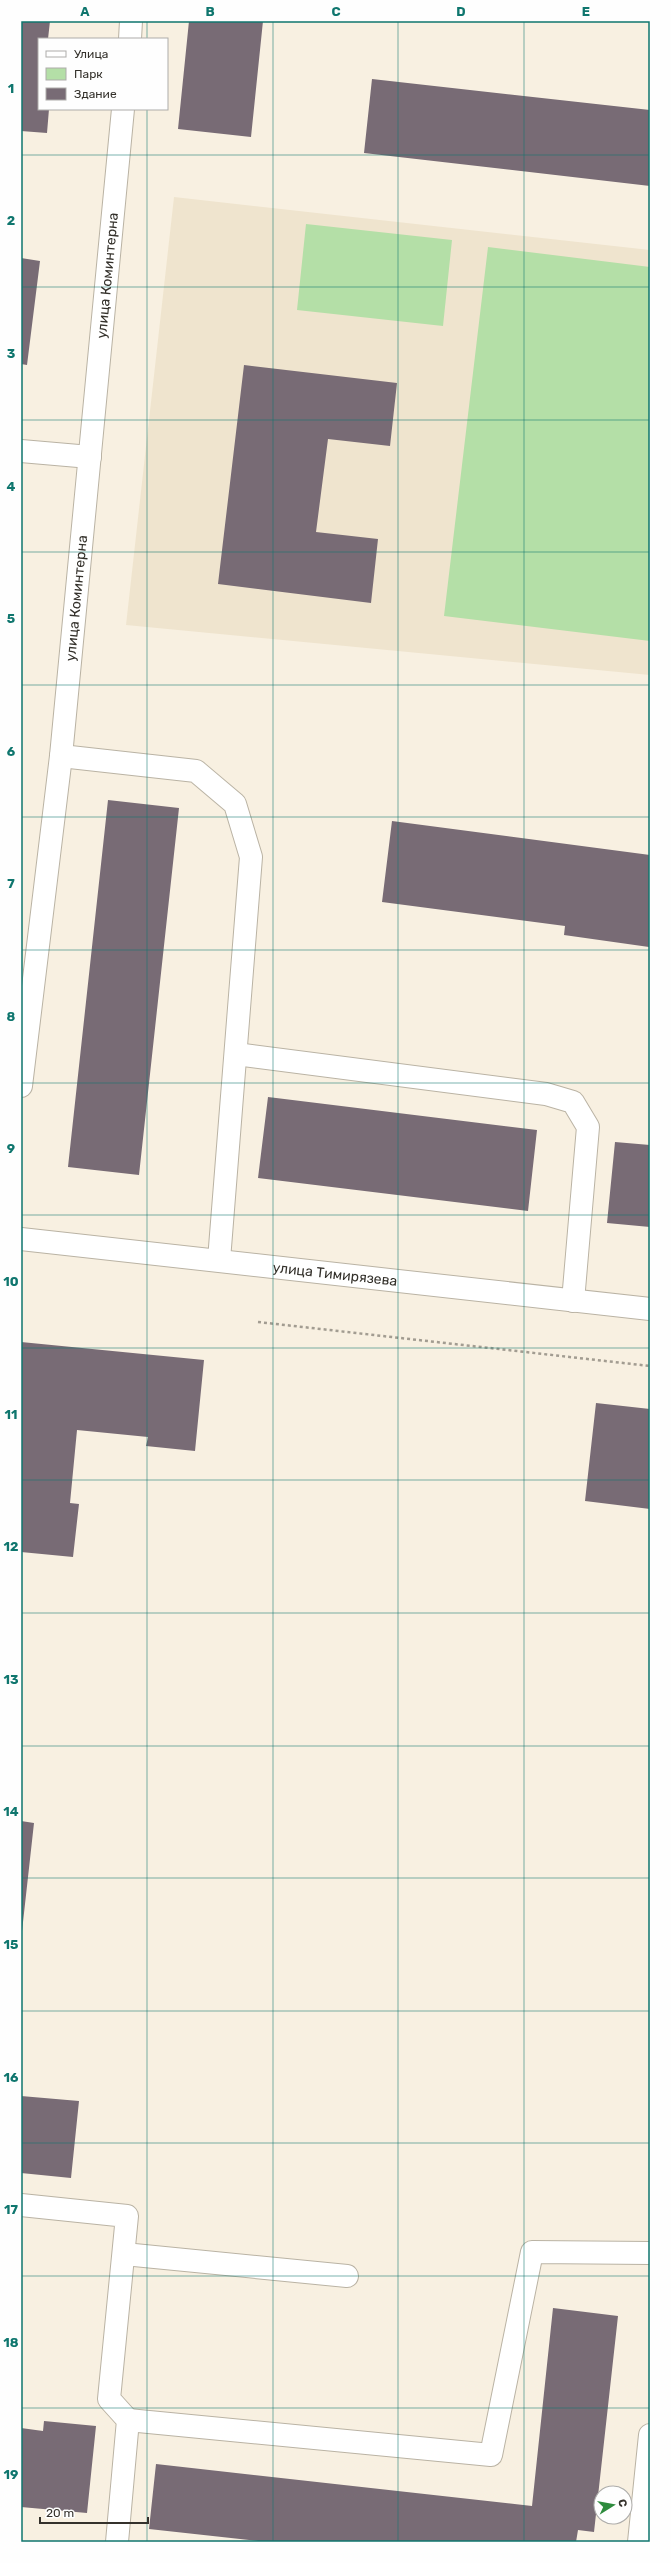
<svg xmlns="http://www.w3.org/2000/svg" width="671" height="2563" viewBox="0 0 671 2563" font-family="Rubik,sans-serif">
  <rect width="100%" height="100%" fill="#f8f0e1"/>
  <path fill="#efe4ce" d="M174,197L650,250V675L126,625Z"/>
  <path fill="#b4dfa7" d="M306,224L452,240L443,326L297,310Z
    M488,247L650,267V641L444,616Z"/>
  <path fill="#786b75" d="M21,21H50L48,39H39V109H49L47,133L21,131Z
    M189,21H263L251,137L178,129Z
    M372,79L650,110V186L364,153Z
    M21,258L40,261L27,365L21,364Z
    M244,365L397,383L390,446L328,439L316,532L378,539L371,603L218,584Z
    M108,800L179,808L139,1175L68,1167Z
    M392,821L650,855L649,947L564,935L565,926L382,902Z
    M268,1097L537,1130L528,1211L258,1178Z
    M615,1142L650,1145V1227L607,1223Z
    M21,1342L204,1360L195,1451L146,1446L148,1437L77,1430L70,1503L79,1504L73,1557L21,1552Z
    M596,1403L650,1409V1509L585,1501Z
    M21,1821L34,1823L22,1931H21Z
    M21,2096L79,2101L71,2178L21,2173Z
    M553,2308L618,2316L594,2532L578,2530L576,2542H267L149,2529L156,2464L532,2506Z
    M44,2421L96,2426L87,2513L21,2507V2428L43,2431Z"/>
  <g fill="none" stroke-linecap="round" stroke-linejoin="round">
    <defs>
      <g id="minor">
        <path d="M130,39L131,21"/>
        <path d="M21,451L90,457"/>
        <path d="M61,756L196,771L235,804L251,857L219,1260"/>
        <path d="M236,1054L546,1094L573,1102L588,1127L573,1301"/>
        <path id="s1" d="M21,1086L61,756L123,109"/>
        <path id="s2" d="M21,1239L650,1309"/>
        <path d="M21,2205L127,2216L109,2399L128,2420L117,2542"/>
        <path d="M124,2254L347,2276"/>
        <path d="M128,2420L491,2455L532,2252L650,2253"/>
        <path d="M639,2542L650,2435"/>
      </g>
    </defs>
    <use href="#minor" stroke="#bab3a4" stroke-width="24"/>
    <path stroke="#a29c91" stroke-width="2.5" stroke-dasharray="3 3" stroke-linecap="butt" d="M258,1322L650,1366"/>
    <use href="#minor" stroke="#fff" stroke-width="22"/>
  </g>
  <path fill="none" stroke="#0f766e" stroke-width="1" stroke-opacity="0.55" d="M147,21V39M273,21V2542M398,21V2542M524,21V2542M147,109V2542M21,155H650M21,287H650M21,420H650M21,552H650M21,685H650M21,817H650M21,950H650M21,1083H650M21,1215H650M21,1348H650M21,1480H650M21,1613H650M21,1746H650M21,1878H650M21,2011H650M21,2143H650M21,2276H650M21,2408H650"/>
  <g text-anchor="middle" dominant-baseline="central" stroke-width="4" stroke-linejoin="round" paint-order="stroke">
    <g font-size="14" fill="#34312b" stroke="#fefefe">
      <text stroke="none"><textPath href="#s1" startOffset="815">улица Коминтерна</textPath></text>
      <text stroke="none"><textPath href="#s1" startOffset="491">улица Коминтерна</textPath></text>
      <text stroke="none"><textPath href="#s2" startOffset="316">улица Тимирязева</textPath></text>
    </g>
  </g>
  <rect width="671" height="2563" fill="none" stroke="#fefefe" stroke-width="44"/>
  <rect x="38" y="38" width="130" height="72" fill="#fefefe" stroke="#adacaa"/>
  <rect x="46" y="51" width="20" height="6" fill="#ffffff" stroke="#adacaa"/>
  <text x="74" y="58" font-size="12" fill="#34312b">Улица</text>
  <rect x="46" y="68" width="20" height="12" fill="#b4dfa7" stroke="#adacaa"/>
  <text x="74" y="78" font-size="12" fill="#34312b">Парк</text>
  <rect x="46" y="88" width="20" height="12" fill="#786b75" stroke="#adacaa"/>
  <text x="74" y="98" font-size="12" fill="#34312b">Здание</text>
  <g transform="translate(613 2505) rotate(79)"><circle r="19" fill="#fefefe" stroke="#adacaa"/>
  <path d="M0-3L7 15L0 10L-7 15Z" fill="#2e8b3d"/>
  <text y="-6" font-size="11" font-weight="bold" text-anchor="middle" fill="#34312b">С</text>
  </g>
  <path d="M40 2517v6h108v-6" fill="none" stroke="#34312b" stroke-width="2"/>
  <text x="46" y="2517" font-size="12" fill="#34312b" stroke="#fefefe" stroke-width="3" paint-order="stroke">20 m</text>
  <rect x="22" y="22" width="627" height="2519" fill="none" stroke="#0f766e" stroke-width="1.5"/>
  <g font-size="13" text-anchor="middle" font-weight="bold" fill="#0f766e">
    <text x="85" y="16">A</text>
    <text x="210" y="16">B</text>
    <text x="336" y="16">C</text>
    <text x="461" y="16">D</text>
    <text x="586" y="16">E</text>
    <text x="11" y="93">1</text>
    <text x="11" y="225">2</text>
    <text x="11" y="358">3</text>
    <text x="11" y="491">4</text>
    <text x="11" y="623">5</text>
    <text x="11" y="756">6</text>
    <text x="11" y="888">7</text>
    <text x="11" y="1021">8</text>
    <text x="11" y="1153">9</text>
    <text x="11" y="1286">10</text>
    <text x="11" y="1419">11</text>
    <text x="11" y="1551">12</text>
    <text x="11" y="1684">13</text>
    <text x="11" y="1816">14</text>
    <text x="11" y="1949">15</text>
    <text x="11" y="2082">16</text>
    <text x="11" y="2214">17</text>
    <text x="11" y="2347">18</text>
    <text x="11" y="2479">19</text>
  </g>
</svg>
